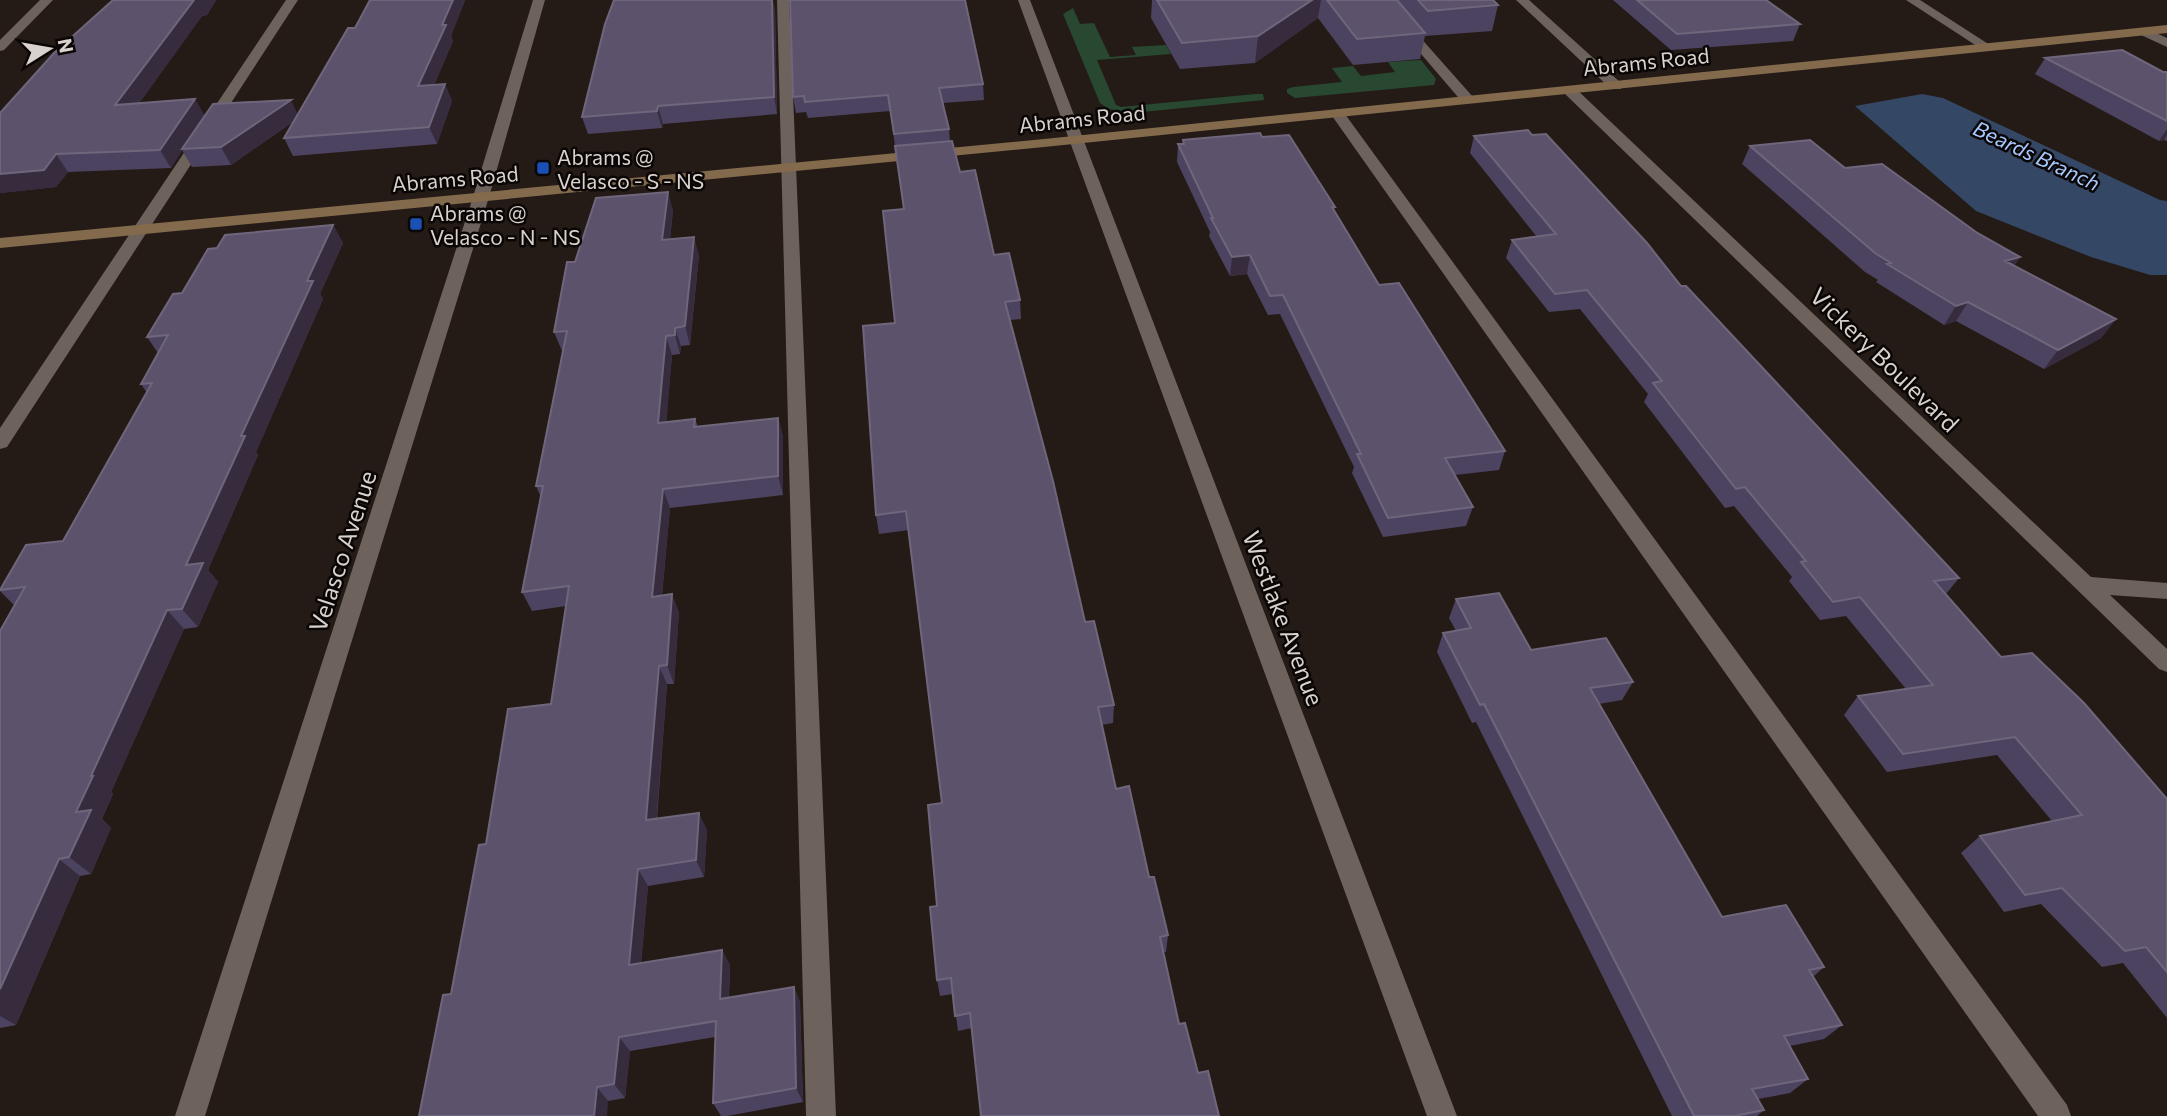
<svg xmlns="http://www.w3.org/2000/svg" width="2167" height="1116" viewBox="0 0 2167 1116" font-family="Commissioner,sans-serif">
  <rect width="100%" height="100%" fill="#241b16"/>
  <path fill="#284831" d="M1073,8L1080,24L1094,23L1110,57L1136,55L1132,47L1166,45L1171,54L1097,60L1116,105L1121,107L1255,94H1263L1264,100L1132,113L1109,109L1100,103L1063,14Z
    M1421,60L1436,79L1434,85L1295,98L1287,93V89L1293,87L1342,82L1332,68L1353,66L1361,76L1395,72L1388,62Z"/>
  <path fill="#344764" d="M1922,94L1943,98L2160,200L2167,201V275H2150L2091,257L1976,211L1855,106Z"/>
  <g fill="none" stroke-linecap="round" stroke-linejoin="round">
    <path fill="#6e625c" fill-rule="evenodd" d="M286,0H298L7,447L0,449V428Z
      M777,0H789L836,1116H806Z
      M1375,0H1387L1473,97V103H1463Z
      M1906,0H1920L1993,47L1987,51L1983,50Z
      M1337,109L1342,110L2067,1105L2071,1116H2038L1330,113Z"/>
    <path fill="#6e625c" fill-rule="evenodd" d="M40,0H53L4,50L0,51V40Z
      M533,0H545L489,197L205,1116H175L473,197Z
      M1018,0H1030L1457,1116H1427Z
      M1516,0H1529L1621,83V89H1611Z
      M2145,28L2167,38V47L2141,35L2139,32Z
      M1569,86L1574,87L2091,577L2167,583V599L2110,595L2167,649V672L2159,669L1564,93V87Z"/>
    <path fill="#836a4c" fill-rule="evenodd" d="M2167,25V33L1044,147L0,248V238L1044,139Z"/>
  </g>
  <path fill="#4c4360" d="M113,0H216L207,15L202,16L139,103L205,116L298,114L355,28L370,0H465L451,36L453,41L434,85L445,84L452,101L437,144L293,156L284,138L294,121L231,165L192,167L182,150L171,168L68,172L56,187L0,193Z
    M1152,0H1493L1498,5L1492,31L1425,36L1420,59L1353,65L1318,18L1255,63L1180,69L1151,18Z
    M1613,0H1766L1800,24L1793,41L1671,50Z
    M775,10L777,114L663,124L662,128L588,134L582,117Z
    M2045,58L2163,72H2167V141L2164,140L2159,141L2035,74Z
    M983,84L984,100L943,103L949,129L950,141L960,172L994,255L1020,300L1021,319L1010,320L1085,622L1114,705L1113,723L1101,725L1116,789L1149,877L1168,935L1166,952H1163L1179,1024L1198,1073L1219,1116L972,1028L958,1031L953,994L940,996L937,980V906L942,803L909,530L879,534L876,515L895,323L904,209L890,111L808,118L806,112L796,113L793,97Z
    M1532,135L1681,286L1959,578L1946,594L2001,657L2153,784L2167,799V1018L2123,963L2102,967L2041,904L2004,912L1961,853L1980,836L2052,821L1997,755L1887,772L1844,715L1858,696L1906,689L1846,616L1820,620L1789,581L1792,577L1734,506L1725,508L1644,402L1648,394L1580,309L1549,312L1506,258L1512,240L1537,237L1470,153L1474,136Z
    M1262,137L1335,207L1334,210L1379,285L1505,451L1499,470L1455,475L1473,507L1466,526L1383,537L1352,473L1354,467L1280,314L1268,315L1247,274L1230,276L1209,236L1210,232L1177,162L1178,144H1183V140Z
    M1750,146L1845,168L1976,232L2020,257L2014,266L2116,319L2101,338L2044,369L1956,321L1944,325L1876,282L1878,280L1865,272L1742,164Z
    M673,210L670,239L699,255L690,345L681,346L680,354L672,355L666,422L695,419L698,427L778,418L783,437V495L670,508L662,595L679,612L674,684H667L657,819L707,830L704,877L648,886L641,963L722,950L730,965L729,998L794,987L800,1002L803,1102L727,1116H721L713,1103L715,1037L630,1051L625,1098L608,1101L451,994L486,844L551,704L566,606L532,611L522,592L541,497L536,486L563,350L562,351L554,332L575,262Z
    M333,225L343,243L320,294L323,299L256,452L258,455L208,570L218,582L198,627L184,629L111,792L113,794L102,819L111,828L91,874L80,876L16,1025L0,1028V631L15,606L0,591L63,541L147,393L141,384L158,353L147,337L217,248Z
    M1456,599L1531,650L1633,682L1622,700L1599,704L1722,917L1824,967L1813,977L1842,1025L1824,1039L1790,1046L1808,1079L1790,1093L1758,1099L1764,1110L1757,1116H1672L1476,722L1472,723L1437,652L1443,633L1456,631L1449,618Z"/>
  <path fill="#362c3e" d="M193,0H216L207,15L202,16L126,122L115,105Z
    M453,0H465L451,36L453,41L426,103L418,86Z
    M772,0H773L775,10L777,114L774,97Z
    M1312,0H1321L1318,18L1255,63L1258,36Z
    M445,84L452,101L437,144L429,127Z
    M195,99L205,116L171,168L160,150Z
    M291,100L299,117L231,165L221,147Z
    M658,106L663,124L662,128L657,111Z
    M2167,129V135L2164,140L2159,141Z
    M56,154L68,172L56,187L0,193V174Z
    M668,192L673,210L668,258L662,240Z
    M333,225L343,243L320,294L323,299L256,452L258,455L208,570L218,582L198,627L182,609L186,565L307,281Z
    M694,237L699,255L690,345L685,326Z
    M1250,255L1247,274L1230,276L1232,257Z
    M2020,257L2008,275L2005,261Z
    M1968,302L1956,321L1944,325L1956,306Z
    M2116,319L2101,338L2044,369L2058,350Z
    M675,328L681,346L680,354L675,335Z
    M666,336L672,355L665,442L658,423Z
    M778,418L783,437V495L778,476Z
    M663,489L670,508L660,615L652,597Z
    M672,594L679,612L674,684L667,665Z
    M167,610L184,629L111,792L113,794L102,819L111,828L91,874L69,857L76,812L91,776Z
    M659,666L667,684L655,837L646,820Z
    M699,813L707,830L704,877L696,860Z
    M59,859L80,876L16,1025L0,1016V989Z
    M638,869L648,886L639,980L629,965Z
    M722,950L730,965L728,1014L720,999Z
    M794,987L800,1002L803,1102L796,1088Z
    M619,1037L630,1051L625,1098L614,1084Z
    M597,1087L608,1101L607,1116H594Z"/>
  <path fill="#5c526c" stroke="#6f667b" stroke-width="2" d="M113,0H194L115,105L195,99L160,150L56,154L44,170L0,174V113L54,53Z
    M370,0H453L442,25H446L418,86L445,84L429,127L284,138L348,28H355Z
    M614,0H772L774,97L658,106L657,111L582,117L605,24Z
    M790,0H965L983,84L939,88L949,129L894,134L888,95L805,102L804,96L793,97Z
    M1157,0H1312L1258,36L1182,43Z
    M1327,0H1397L1425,33L1357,39Z
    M1418,0H1493L1498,5L1428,11Z
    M1637,0H1766L1800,24L1677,34Z
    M2122,50L2163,72H2167V121L2045,58Z
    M291,100L221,147L182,149L213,104Z
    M1528,130L1532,135L1546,134L1647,243L1681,286H1686L1959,578L1934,581L2001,657L2032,653L2084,703L2167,799V972L2146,947L2125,951L2062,888L2025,895L1980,836L2082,815L2015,737L1903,754L1858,696L1933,685L1860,597L1833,602L1801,562L1806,561L1745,487L1736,489L1653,383L1662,381L1587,290L1555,294L1512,240L1556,234L1474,136Z
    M1260,133L1262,137L1289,135L1335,207H1332L1379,285L1399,283L1505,451L1445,458L1473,507L1388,518L1357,454H1361L1283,295L1270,296L1250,255L1232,257L1211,218H1213L1178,144H1184L1183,140Z
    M1810,140L1845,168L1882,164L1976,232L2020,257L2005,261L2116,319L2058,350L1968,302L1956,306L1887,264L1891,263L1875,253L1750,146Z
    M952,141L960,172L975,170L994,255L1009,253L1020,300L1005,302L1053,481L1085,622L1094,621L1114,705L1098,707L1116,789L1129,786L1149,877H1154L1168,935L1160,937L1179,1024L1185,1023L1198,1073L1208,1071L1219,1116H981L970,1013L955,1016L951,978L937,980L930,907L937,906L928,805L942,803L906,511L876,515L863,326L895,323L883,211L904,209L895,146Z
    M668,192L662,240L694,237L685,326L675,328V335L666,336L658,423L695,419L694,427L778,418V476L663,489L652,597L672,594L667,665L659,666L646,820L699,813L696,860L638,869L629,965L722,950L720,999L794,987L796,1088L713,1103L716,1021L619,1037L614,1084L597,1087L594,1116H419L443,995L451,994L479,845L486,844L508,709L551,704L569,586L522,592L543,486H536L567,331L554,332L567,262H575L596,198Z
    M333,225L307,281H313L241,436H245L186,565L203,563L182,609L167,610L91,776H93L76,812L91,810L69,857L59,859L0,989V631L25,587L0,590L26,545L63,541L152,383L141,384L168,335L147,337L173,294L182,293L208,249L217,248L225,235Z
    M1499,593L1531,650L1606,638L1633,682L1590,688L1722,917L1786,905L1824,967L1809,970L1842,1025L1784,1036L1808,1079L1752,1089L1764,1110L1734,1116H1694L1484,704L1480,705L1443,633L1471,628L1456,599Z"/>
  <g fill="#1a4fb4" stroke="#0a0605" stroke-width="2.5">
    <rect x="536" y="161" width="14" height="14" rx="3.5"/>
    <rect x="409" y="217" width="14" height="14" rx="3.5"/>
  </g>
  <g text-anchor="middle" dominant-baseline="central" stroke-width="5" stroke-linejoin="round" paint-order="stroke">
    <g font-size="21" fill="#d8d1ce" stroke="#0a0605">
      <text transform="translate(1646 61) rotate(-6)">Abrams Road</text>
      <text transform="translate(1082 118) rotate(-6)">Abrams Road</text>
      <text transform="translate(455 178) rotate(-5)">Abrams Road</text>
    </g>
    <g font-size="21" font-style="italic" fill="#a6c8fe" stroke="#0a0605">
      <text transform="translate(2037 155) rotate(25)">Beards Branch</text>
    </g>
    <g font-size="21" fill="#d8d1ce" stroke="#0a0605" text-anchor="start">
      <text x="557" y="156">Abrams @<tspan x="557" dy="24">Velasco - S - NS</tspan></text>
      <text x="430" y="212">Abrams @<tspan x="430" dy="24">Velasco - N - NS</tspan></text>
    </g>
    <g font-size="24" fill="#d8d1ce" stroke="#0a0605">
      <text transform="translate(1885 359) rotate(44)">Vickery Boulevard</text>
      <text transform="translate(342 551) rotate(-72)">Velasco Avenue</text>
      <text transform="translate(1284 618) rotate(69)">Westlake Avenue</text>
    </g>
  </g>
  <g transform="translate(49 49) rotate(79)" stroke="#0a0605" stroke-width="5" paint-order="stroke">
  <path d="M0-5L12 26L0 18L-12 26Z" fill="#d8d1ce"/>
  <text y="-10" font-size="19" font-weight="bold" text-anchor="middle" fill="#d8d1ce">N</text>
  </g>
</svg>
